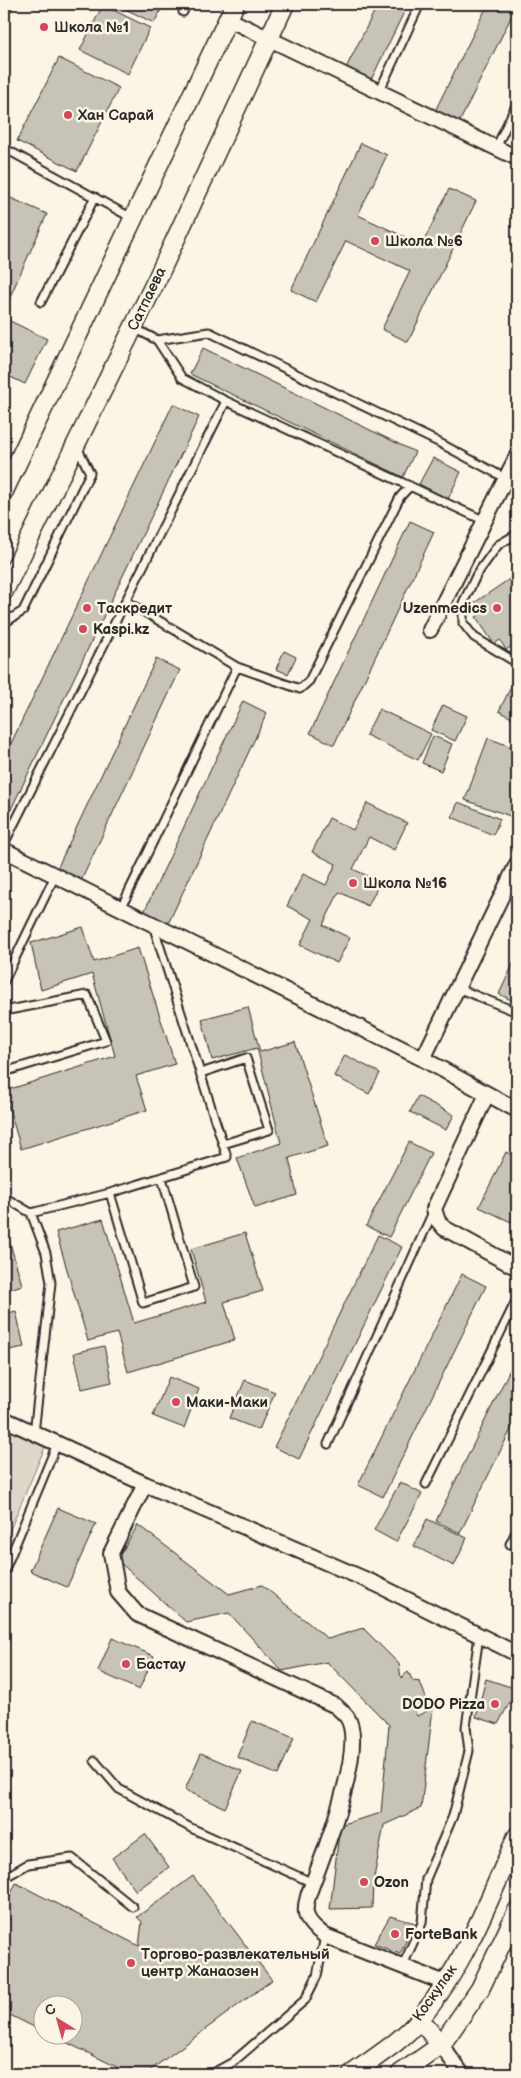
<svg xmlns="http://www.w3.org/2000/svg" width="521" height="2078" viewBox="0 0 521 2078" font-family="'Balsamiq Sans',sans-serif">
  <rect width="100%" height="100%" fill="#fcf5e5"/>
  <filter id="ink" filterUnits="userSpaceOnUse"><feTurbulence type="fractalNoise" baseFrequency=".02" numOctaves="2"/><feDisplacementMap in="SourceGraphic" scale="10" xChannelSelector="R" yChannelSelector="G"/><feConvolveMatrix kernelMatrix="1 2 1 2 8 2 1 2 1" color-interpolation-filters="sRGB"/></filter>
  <g filter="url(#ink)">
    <path fill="#ded8ca" stroke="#84827a" d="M4,1428L45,1447L4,1544Z"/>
    <path fill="#c8c3b7" stroke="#2b2b2b" d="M4,4H14L5,22L4,21Z
      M115,4H164L154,23Z
      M378,4H408L369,84L344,72Z
      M488,4L517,5L457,127L433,115Z
      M103,5L150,28L128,74L80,50Z
      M59,58L119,88L77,171L17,141Z
      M361,143L387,155L358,215L422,245L449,189L476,201L408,342L382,329L410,271L346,241L316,302L291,290Z
      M4,195L47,214L9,299L4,297Z
      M4,318L47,339L25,384L4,374Z
      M203,348L415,452L403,477L190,374Z
      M173,404L199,417L4,824V758Z
      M433,458L461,472L448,499L419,484Z
      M410,521L434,532L334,745L310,733Z
      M517,574V643L506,650L500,640L494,644L476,617L481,614L474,603Z
      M284,651L296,657L288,674L276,669Z
      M156,659L180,670L80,883L56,871Z
      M513,683L517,685V721L499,711Z
      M243,701L267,713L167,926L143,914Z
      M443,705L467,716L455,741L431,730Z
      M379,709L431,734L418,760L366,735Z
      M433,736L452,744L441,771L422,763Z
      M488,738L517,749V796L510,816L465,800Z
      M458,802L500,819L493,835L452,817Z
      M367,803L407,823L394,850L369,837L353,869L380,882L368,906L339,892L323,925L350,938L337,963L300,945L313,919L287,906L303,874L326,885L336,864L312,852L329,818L353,830Z
      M83,927L94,962L138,948L175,1064L136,1076L147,1110L21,1149L4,1091L115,1056L92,974L41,990L31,943Z
      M517,956V1003L499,994Z
      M248,1007L260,1052L295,1042L328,1146L289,1158L297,1195L255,1208L237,1158L281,1143L257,1048L212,1060L202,1019Z
      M345,1055L380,1073L369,1094L334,1076Z
      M418,1096L454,1115L446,1130L410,1112Z
      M409,1142L431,1153L389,1237L366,1226Z
      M506,1152L517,1157V1210L511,1222L479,1207Z
      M103,1219L134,1323L206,1302L191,1249L245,1233L263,1291L224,1302L235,1340L128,1372L117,1333L88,1341L56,1232Z
      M6,1229L22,1285L4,1291V1230Z
      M378,1235L402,1247L299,1459L274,1447Z
      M462,1274L486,1286L383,1497L358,1485Z
      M16,1311L24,1347L4,1351V1314Z
      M104,1346L112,1382L82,1389L74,1353Z
      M517,1355V1417L460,1533L436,1521Z
      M169,1377L199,1389L184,1428L153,1416Z
      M245,1380L275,1392L259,1430L229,1418Z
      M400,1482L422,1494L396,1542L374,1530Z
      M58,1508L96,1524L67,1587L30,1571Z
      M427,1519L467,1538L454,1566L414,1546Z
      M138,1525L229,1594L262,1585L328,1639L363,1628L399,1664L401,1678L408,1672L413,1681L420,1682L426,1698L413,1708L417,1716L433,1708L421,1808L384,1825L373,1883L372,1908L330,1909L340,1825L381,1813L389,1725L327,1662L282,1671L229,1613L186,1622L117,1560Z
      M112,1638L154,1656L139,1690L98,1671Z
      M486,1679L517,1689L498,1724L476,1717Z
      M252,1721L294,1738L278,1775L237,1757Z
      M201,1753L242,1771L225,1808L185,1790Z
      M145,1834L169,1867L136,1891L112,1858Z
      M193,1876L272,1980L145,2074H123L117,2067L53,2036H72V2006H42V2031L4,2012V1908L16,1883L139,1946L142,1922L137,1917Z
      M390,1916L415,1923L400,1954L374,1944Z"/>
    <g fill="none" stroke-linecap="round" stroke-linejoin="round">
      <defs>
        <path id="service" d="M183,12L186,4
          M379,92L420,4
          M4,148L132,218
          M496,148L517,103
          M41,302L95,197
          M134,328L157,340L182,378L226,401L483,520
          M157,340L209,332L436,441L505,478
          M517,534L498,545L477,574L463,603V623L474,637L517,663
          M126,601L237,667L300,689L309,681L400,497L410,486
          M4,623L23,611L90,473L77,447
          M4,844L226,401
          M121,908L237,667
          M4,981L55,876
          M457,988L517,1012
          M4,1005L9,1010L87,995L106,1041L4,1072
          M201,1073L246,1058L269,1130L223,1144
          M110,1193L143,1303L194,1287L162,1178
          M4,1197L31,1213L46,1253L51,1283L34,1433
          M31,1213L110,1193L227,1157L153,925
          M328,1444L433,1212
          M426,1484L517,1299
          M510,1544L517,1530
          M4,1572L57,1444
          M95,1761L119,1789L191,1828L313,1883
          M4,1878L28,1864L72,1858L133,1907
          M403,1965L422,1923L426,1879L453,1816L469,1751L466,1727L479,1636
          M211,2074L233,2062L305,2000L317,1976L325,1936"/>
        <path id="minor" d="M228,19L517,158
          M430,630L517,456
          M4,850L423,1059L517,1110
          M423,1059L517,864
          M487,1094L434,1209L438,1221L444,1228L517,1268
          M4,1419L145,1484L376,1584L517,1654
          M145,1484L111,1553L118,1592L137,1614L336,1706C339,1709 344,1713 347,1717C366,1745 328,1842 317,1872C313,1883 304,1902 306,1913C308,1924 317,1929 325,1936L445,1983
          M441,2045L462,2074"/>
        <path id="tertiary" d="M4,491L235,4
          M4,591L157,279L285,4
          M420,2020L441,2045
          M352,2074C375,2057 402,2041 420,2019C464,1966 490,1898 517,1836
          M400,2074L441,2045L480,1989L517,1911"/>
      </defs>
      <use href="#service" stroke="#2b2b2b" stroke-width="11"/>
      <use href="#minor" stroke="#2b2b2b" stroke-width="18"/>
      <use href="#tertiary" stroke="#2b2b2b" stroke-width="21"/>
      <use href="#service" stroke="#fcf5e5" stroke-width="7"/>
      <use href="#minor" stroke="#fcf5e5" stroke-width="14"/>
      <use href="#tertiary" stroke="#fcf5e5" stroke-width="18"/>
    </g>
  </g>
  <g fill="#d1495b" stroke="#fcf5e5" stroke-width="2">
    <circle cx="44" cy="27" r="5"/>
    <circle cx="68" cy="115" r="5"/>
    <circle cx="375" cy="241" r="5"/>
    <circle cx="87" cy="608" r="5"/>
    <circle cx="497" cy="608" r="5"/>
    <circle cx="83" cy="629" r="5"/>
    <circle cx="353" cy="883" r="5"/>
    <circle cx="176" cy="1402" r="5"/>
    <circle cx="126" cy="1664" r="5"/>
    <circle cx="495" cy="1704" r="5"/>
    <circle cx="364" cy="1882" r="5"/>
    <circle cx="395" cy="1934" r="5"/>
    <circle cx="131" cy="1963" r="5"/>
  </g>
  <g text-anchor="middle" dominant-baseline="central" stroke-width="5" stroke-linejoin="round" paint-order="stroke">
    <g font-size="15" font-weight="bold" fill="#2b2b2b" stroke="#fcf5e5" text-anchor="start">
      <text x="54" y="27">Школа №1</text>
      <text x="78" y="115">Хан Сарай</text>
      <text x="385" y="241">Школа №6</text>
      <text x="97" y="608">Таскредит</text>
      <text x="487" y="608" text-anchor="end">Uzenmedics</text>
      <text x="93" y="629">Kaspi.kz</text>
      <text x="363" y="883">Школа №16</text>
      <text x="186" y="1402">Маки-Маки</text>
      <text x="136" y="1664">Бастау</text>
      <text x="485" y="1704" text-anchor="end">DODO Pizza</text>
      <text x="374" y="1882">Ozon</text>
      <text x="405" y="1934">ForteBank</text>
      <text x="141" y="1954">Торгово-развлекательный<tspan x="141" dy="17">центр Жанаозен</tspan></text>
    </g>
    <g font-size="15" fill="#2b2b2b" stroke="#fcf5e5">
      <text transform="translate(147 299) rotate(-64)">Сатпаева</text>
      <text transform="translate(435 1993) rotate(-55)">Коскулак</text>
    </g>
  </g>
  <rect width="521" height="2078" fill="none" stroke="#fcf5e5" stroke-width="20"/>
  <rect x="10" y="10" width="501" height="2058" fill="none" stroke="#2b2b2b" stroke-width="2" filter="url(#ink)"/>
  <g transform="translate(58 2020) rotate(323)"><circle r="24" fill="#fcf5e5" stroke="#a8a49b"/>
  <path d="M0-4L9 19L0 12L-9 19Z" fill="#d1495b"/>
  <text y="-8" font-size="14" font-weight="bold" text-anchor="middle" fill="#2b2b2b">С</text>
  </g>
</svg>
